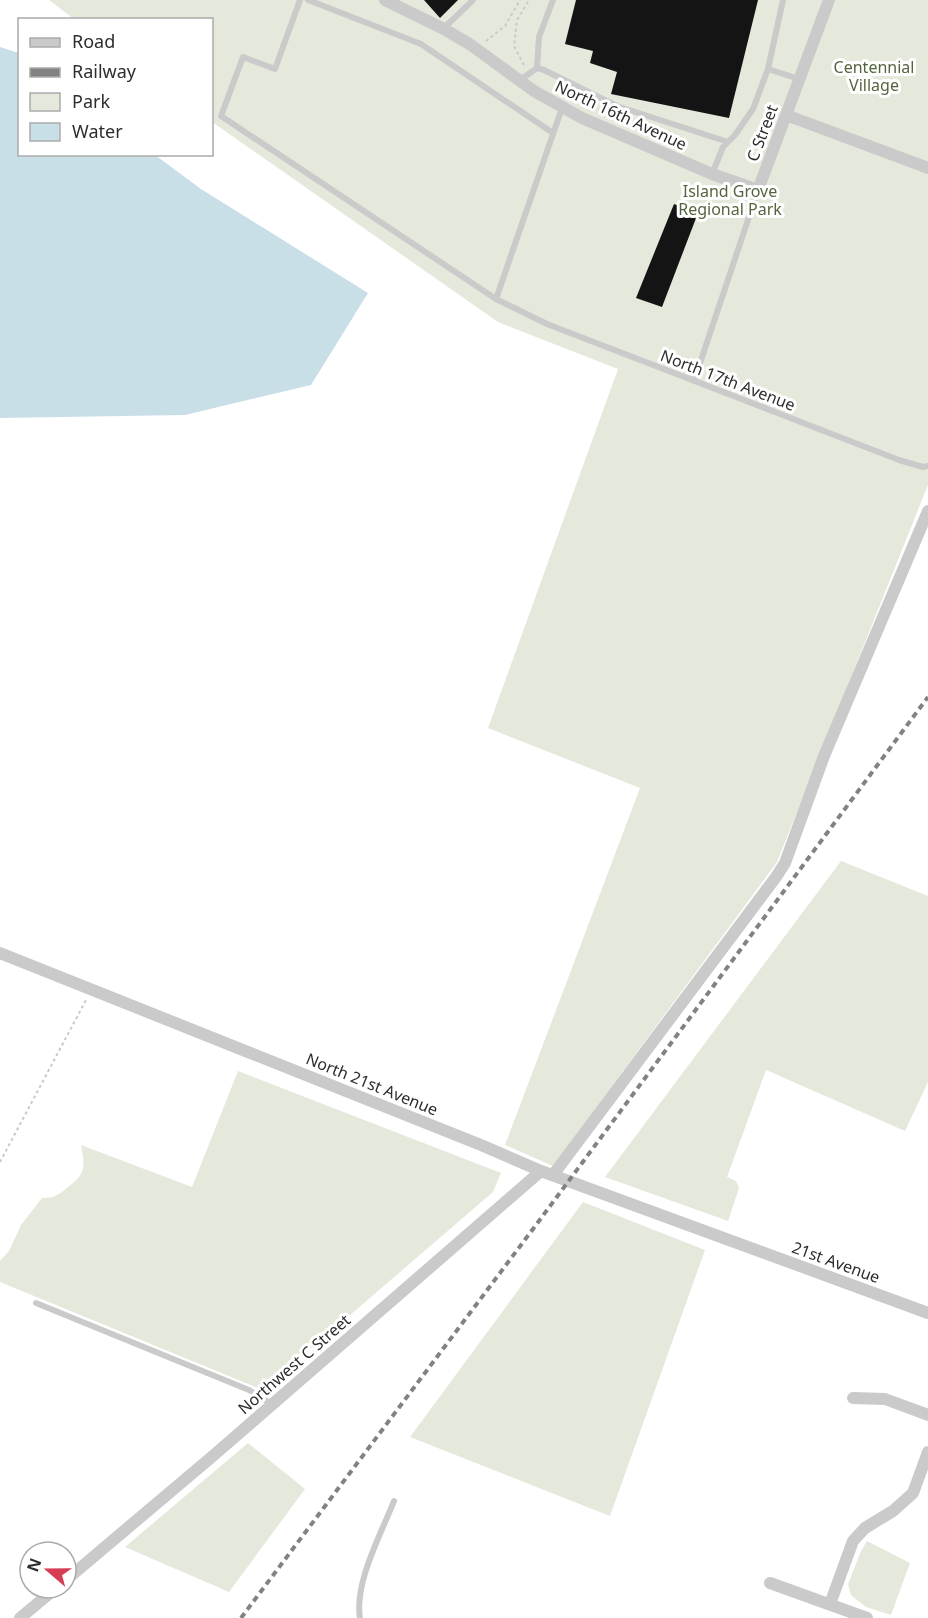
<svg xmlns="http://www.w3.org/2000/svg" width="928" height="1618" viewBox="0 0 928 1618" font-family="'Noto Sans',sans-serif">
  <rect width="100%" height="100%" fill="#fff"/>
  <path fill="#e4e9dc" d="M49,0H928V485L777,862L553,1166L505,1145L640,788L488,728L618,369L498,322L212,122V20L74,19Z
    M841,861L928,896V1082L905,1131L766,1070L727,1177L736,1181L739,1188L728,1221L605,1177Z
    M238,1071L501,1173L493,1192L263,1390L0,1282V1261L9,1251L21,1225L42,1198C54,1198 59,1195 68,1187C86,1174 85,1166 81,1145L192,1187Z
    M583,1202L705,1250L610,1516L410,1437Z
    M248,1443L305,1489L229,1592L125,1547Z
    M867,1541L910,1563L891,1615L866,1607L851,1595L848,1584L861,1551Z"/>
  <path fill="#c9dfe8" d="M0,47L19,53L20,154L155,155L201,189L368,293L311,385L185,415L0,418Z"/>
  <path fill="#141414" d="M424,0H458L440,18Z
    M576,0H758L729,118L611,94L617,72L590,63L593,51L565,44Z
    M674,204L698,213L662,307L636,298Z"/>
  <g fill="none" stroke-linecap="round" stroke-linejoin="round">
    <path stroke="#cacaca" stroke-width="2" stroke-dasharray="3 3" stroke-linecap="butt" d="M486,41L505,26L520,0
      M524,65L514,46L517,20L529,0
      M0,1162L86,1000"/>
    <path stroke="#cacaca" stroke-width="6" d="M300,0L275,69L243,57L221,116L496,299L547,324L899,460L923,467L928,466
      M308,0L421,44L553,133
      M444,28L473,0
      M537,68L539,37L553,0
      M768,69L799,79
      M520,80L537,68L544,70L617,106L728,142
      M712,174L723,147L735,135L753,109L768,69L783,0
      M496,299L562,108
      M694,381L758,190
      M36,1303L249,1390L272,1404
      M360,1618C354,1583 381,1534 394,1501"/>
    <path stroke="#cacaca" stroke-width="12" d="M385,0L444,29L471,45L534,91L582,118L712,174L758,190L829,0
      M786,115L928,168
      M0,953L481,1145L541,1171L928,1313
      M553,1175L776,877L785,863L824,756L928,511
      M853,1398L885,1399L928,1415
      M66,1580L214,1455L541,1171
      M770,1583L867,1618
      M830,1604L853,1541L865,1528L893,1511L913,1493L928,1452
      M20,1618L56,1588"/>
    <path stroke="#828282" stroke-width="4" stroke-dasharray="6 4.5" stroke-linecap="butt" d="M241,1618L533,1229L928,697"/>
  </g>
  <g text-anchor="middle" dominant-baseline="central" stroke-width="6" stroke-linejoin="round" paint-order="stroke">
    <g font-size="16" fill="#54653e" stroke="#fff">
      <text x="874" y="67">Centennial<tspan x="874" dy="18">Village</tspan></text>
      <text x="730" y="191">Island Grove<tspan x="730" dy="18">Regional Park</tspan></text>
    </g>
    <g font-size="16" fill="#2d2d2d" stroke="#fff">
      <text transform="translate(621 115) rotate(25)">North 16th Avenue</text>
      <text transform="translate(762 133) rotate(-69)">C Street</text>
      <text transform="translate(728 380) rotate(21)">North 17th Avenue</text>
      <text transform="translate(372 1084) rotate(22)">North 21st Avenue</text>
      <text transform="translate(836 1262) rotate(20)">21st Avenue</text>
      <text transform="translate(294 1364) rotate(-41)">Northwest C Street</text>
    </g>
  </g>
  <rect x="18" y="18" width="195" height="138" fill="#ffffff" stroke="#ababab" stroke-width="1.5"/>
  <rect x="30" y="38" width="30" height="9" fill="#cacaca" stroke="#ababab" stroke-width="1.5"/>
  <text x="72" y="48" font-size="18" fill="#2d2d2d">Road</text>
  <rect x="30" y="68" width="30" height="9" fill="#828282" stroke="#ababab" stroke-width="1.5"/>
  <text x="72" y="78" font-size="18" fill="#2d2d2d">Railway</text>
  <rect x="30" y="93" width="30" height="18" fill="#e4e9dc" stroke="#ababab" stroke-width="1.5"/>
  <text x="72" y="108" font-size="18" fill="#2d2d2d">Park</text>
  <rect x="30" y="123" width="30" height="18" fill="#c9dfe8" stroke="#ababab" stroke-width="1.5"/>
  <text x="72" y="138" font-size="18" fill="#2d2d2d">Water</text>
  <g transform="translate(48 1570) rotate(290)"><circle r="28" fill="#ffffff" stroke="#ababab" stroke-width="1.5"/>
  <path d="M0-4.5L10 22L0 15L-10 22Z" fill="#d73c55"/>
  <text y="-9" font-size="16" font-weight="bold" text-anchor="middle" fill="#2d2d2d">N</text>
  </g>
</svg>
